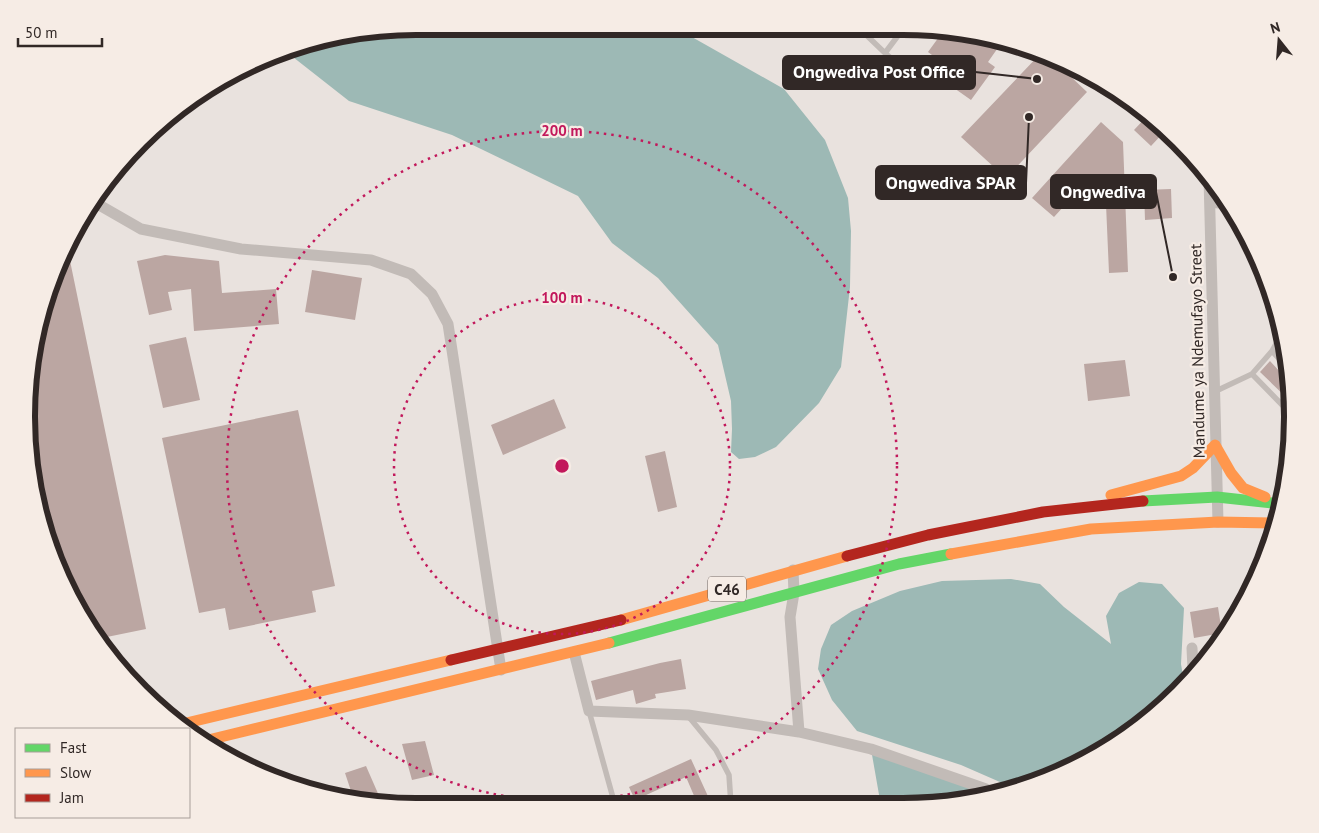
<svg xmlns="http://www.w3.org/2000/svg" width="1319" height="833" viewBox="0 0 1319 833" font-family="'PT Sans',sans-serif">
  <rect width="100%" height="100%" fill="#e9e2de"/>
  <path fill="#9db9b5" d="M417,26L676,28L784,89L825,140L848,198L851,231L850,287L841,367L819,403L776,447L755,457L739,459L731,452L732,429L731,401L718,345L658,278L612,243L578,196L452,135L349,101L284,50L291,47Z
    M1011,579L1040,584L1064,607L1111,644L1106,616L1119,593L1139,582L1162,584L1184,608L1181,664L1184,682L1140,726L1075,766L1016,789L961,765L857,731L832,700L818,669L821,649L831,625L852,611L900,591L942,581Z
    M871,749L995,795L928,806H881Z"/>
  <path fill="#bba6a2" d="M944,30H953L1002,42L988,62L995,67L971,100L927,69L936,58L928,52Z
    M1041,53L1048,55L1087,92L1006,178L961,137Z
    M1148,115L1165,131L1151,146L1134,130Z
    M1101,122L1123,142L1128,272L1109,273L1105,181L1086,182L1054,217L1032,198Z
    M1171,189L1172,218L1145,220L1144,190Z
    M68,251L146,629L97,639L92,633L40,518L26,416L47,291Z
    M165,255L219,261L222,293L276,289L279,324L194,331L191,289L168,292L172,310L149,315L137,261Z
    M312,270L362,278L355,320L305,312Z
    M186,337L200,400L163,408L149,345Z
    M1125,360L1130,396L1088,401L1084,364Z
    M1270,361L1281,373L1284,370L1290,371L1291,402L1260,372Z
    M554,399L566,428L503,455L491,425Z
    M298,410L335,586L312,591L316,612L229,630L225,608L199,613L162,438Z
    M665,451L677,507L658,512L645,456Z
    M1218,607L1222,633L1194,638L1190,612Z
    M681,659L686,689L655,694L656,698L636,704L633,690L596,700L591,681L660,663Z
    M425,741L434,775L412,780L402,744Z
    M691,759L712,805H698L686,777L635,800L629,787Z
    M366,766L380,798L364,803L354,800L345,773Z"/>
  <g fill="none" stroke-linecap="round" stroke-linejoin="round">
    <path stroke="#c2bbb7" stroke-width="5.5" d="M860,29L885,53L921,83
      M885,53L903,29
      M1272,351L1287,367
      M1252,374L1291,414
      M1216,391L1252,374L1272,351L1282,333
      M589,711L615,805
      M689,717L716,750L729,775L731,805"/>
    <path stroke="#c2bbb7" stroke-width="11" d="M1209,178L1218,522
      M94,202L141,229L241,249L371,260L411,274L432,294L448,324L501,670
      M1210,202L1228,204
      M793,570L794,593L790,617L799,732L871,749L986,789L997,795
      M1192,648L1193,669L1195,671
      M574,652L589,711L688,715L799,732"/>
    <path stroke="#63d668" stroke-width="11" d="M1143,501L1217,497L1282,504
      M609,643L899,564L951,554"/>
    <path stroke="#ff974d" stroke-width="11" d="M1111,495L1181,476L1193,468L1215,445L1231,473L1243,488L1265,497
      M951,554L1091,529L1218,522L1277,523
      M621,620L847,556
      M178,725L451,660
      M204,741L609,643"/>
    <path stroke="#b3261e" stroke-width="11" d="M847,556L928,535L1043,512L1143,501
      M451,660L621,620"/>
  </g>
  <g fill="none" stroke="#c2185b" stroke-width="2.5" stroke-dasharray="2.5 5">
    <circle cx="562" cy="466" r="168"/>
    <circle cx="562" cy="466" r="335"/>
  </g>
  <g text-anchor="middle" dominant-baseline="central" stroke-width="4.5" stroke-linejoin="round" paint-order="stroke">
    <rect fill="#f6ece5" stroke="#6c635f" stroke-width="1" x="708" y="576.5" width="38" height="25" rx="4"/>
    <g font-size="15" font-weight="bold" fill="#312826">
      <text x="727" y="589">C46</text>
    </g>
    <g font-size="16" fill="#312826" stroke="#f6ece5">
      <text transform="translate(1197 351) rotate(-91)">Mandume ya Ndemufayo Street</text>
    </g>
  </g>
  <path d="M0 0H1319V833H0ZM416 35H903A381 381 0 0 1 1284 416V417A381 381 0 0 1 903 798H416A381 381 0 0 1 35 417V416A381 381 0 0 1 416 35Z" fill="#f6ece5" fill-rule="evenodd"/>
  <path fill="none" stroke="#312826" stroke-width="6" d="M416 35H903A381 381 0 0 1 1284 416V417A381 381 0 0 1 903 798H416A381 381 0 0 1 35 417V416A381 381 0 0 1 416 35Z"/>
  <circle cx="562" cy="466" r="8" fill="#c2185b" stroke="#f6ece5" stroke-width="2.5"/>
  <g font-size="15" text-anchor="middle" font-weight="bold" fill="#c2185b" stroke="#f6ece5" stroke-width="4.5" stroke-linejoin="round" paint-order="stroke">
    <text x="562" y="136">200 m</text>
    <text x="562" y="303">100 m</text>
  </g>
  <path fill="none" stroke="#312826" stroke-width="2" d="M1037 79L975 72M1029 117L1026 183M1173 277L1156 192"/>
  <g fill="#312826" stroke="#f6ece5" stroke-width="2">
    <circle cx="1037" cy="79" r="5"/>
    <circle cx="1029" cy="117" r="5"/>
    <circle cx="1173" cy="277" r="5"/>
  </g>
  <g fill="#312826" stroke="#312826" stroke-width="2">
    <rect x="783" y="56" width="192" height="33" rx="5"/>
    <rect x="876" y="166" width="150" height="33" rx="5"/>
    <rect x="1051" y="175" width="105" height="33" rx="5"/>
  </g>
  <g font-size="18" text-anchor="middle" font-weight="bold" fill="#fff">
    <text x="879" y="78">Ongwediva Post Office</text>
    <text x="951" y="189">Ongwediva SPAR</text>
    <text x="1103" y="198">Ongwediva</text>
  </g>
  <rect x="15" y="728" width="175" height="90" fill="#f6ece5" stroke="#a79e99"/>
  <rect x="25" y="744" width="25" height="8" fill="#63d668" stroke="#a79e99"/>
  <text x="60" y="753" font-size="15" fill="#312826">Fast</text>
  <rect x="25" y="769" width="25" height="8" fill="#ff974d" stroke="#a79e99"/>
  <text x="60" y="778" font-size="15" fill="#312826">Slow</text>
  <rect x="25" y="794" width="25" height="8" fill="#b3261e" stroke="#a79e99"/>
  <text x="60" y="803" font-size="15" fill="#312826">Jam</text>
  <g transform="translate(1279 40) rotate(343)" stroke="#f6ece5" stroke-width="4" paint-order="stroke">
  <path d="M0-4L9 19L0 12L-9 19Z" fill="#312826"/>
  <text y="-8" font-size="14" font-weight="bold" text-anchor="middle" fill="#312826">N</text>
  </g>
  <path d="M18 38v8h84v-8" fill="none" stroke="#312826" stroke-width="2.5"/>
  <text x="25" y="38" font-size="15" fill="#312826" stroke="#f6ece5" stroke-width="4" paint-order="stroke">50 m</text>
</svg>
